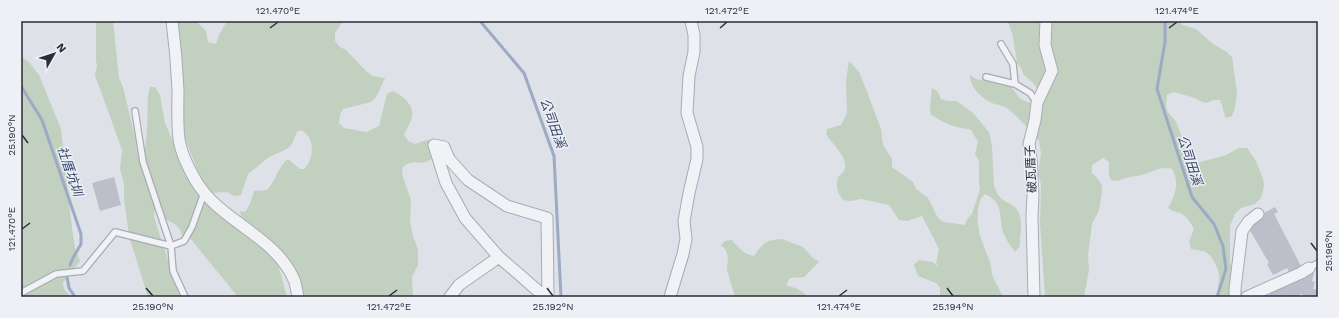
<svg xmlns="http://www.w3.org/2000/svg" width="1339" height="318" viewBox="0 0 1339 318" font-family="'Work Sans','Noto Sans TC',sans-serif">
  <rect width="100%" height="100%" fill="#dee1e7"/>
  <path fill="#c2d0c0" d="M96,21H113L119,78L123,87L135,137L137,153L142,166L144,161L147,128L148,95L150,87H155L160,95L165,123L194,190L235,218L278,264L287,297H238L190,238L185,239H181C185,225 168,222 160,216C158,213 156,210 155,207L154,217L180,297H148L129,236L124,199V184L120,169L122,150L95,75L97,65L96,61Z
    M176,21H196L206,31L208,42L216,44L219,35L227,21H343L335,33V41L340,47L346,50L366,71L373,76L385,78L376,97L371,102L343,109L340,115L339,123L344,128L366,132L379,126L387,94L392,91C401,94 415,105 412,117C411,123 406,129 404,135L408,141L415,144L427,140H434L433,158C419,169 416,156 403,167L402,174L411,200L410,222L413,236L418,250V265L412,277L413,297H299L281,252L241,216L240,211L245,212L250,204L254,191L267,190C276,181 278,166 288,159L300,169H304C314,159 316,138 301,130L297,132L292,144L287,149L269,157L248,174L241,195C231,198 232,192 225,192C220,192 215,193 210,193L201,179L172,106V85L179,39Z
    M1008,21H1177L1183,25L1196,29L1213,44L1227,52L1232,57L1237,93L1235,108L1232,116L1226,118C1223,112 1223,106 1220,100H1213L1206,103L1200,101L1195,98L1174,92L1167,95C1167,99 1165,105 1167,110C1168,114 1174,118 1176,122C1183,136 1184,153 1197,163L1226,155L1239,148H1247L1256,161L1262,176L1264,184L1263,192L1260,199L1255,204L1241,208L1235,214L1230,226V263L1244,296L1242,297H1217C1217,290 1220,281 1219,275C1218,267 1211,253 1203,251C1199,250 1195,250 1191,249L1189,242L1194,229C1191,223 1187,216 1180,213C1174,211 1173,212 1168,208C1175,196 1180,182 1172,169C1161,166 1155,171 1145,174C1135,177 1127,176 1118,181L1111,180L1109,175V162L1103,158L1092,165V173L1097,178L1102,185V193L1099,210L1092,224L1088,255L1089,270L1084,297H1045L1040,223L1041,184L1038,173L1041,154L1039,140L1033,138C1027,126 1025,125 1016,116C1013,114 1010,110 1007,108C1002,105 997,105 992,103C981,98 970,87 970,75L976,79L1011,87C1020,97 1017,100 1032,103L1038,95L1037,88L1033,83L1024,75L1021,68L1017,63L1013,37Z
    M21,57L29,62L39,75L61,129L72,228L75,248L80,261L63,283L64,289L71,297H21Z
    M849,61L859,72L866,89L881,129L883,145L892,159V167L913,182L916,189L928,198L938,218L944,222L965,225L967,219L972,214L980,189L979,182V161L975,154L978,141L970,129C956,129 943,122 931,115L930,108L932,88L938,92L941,99L948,101H956L961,104L973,113L989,132L992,146L994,186C996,191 998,196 1003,200C1012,206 1017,205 1020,217C1023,226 1019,237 1020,246L1015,252C1010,246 1006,239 1003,232C998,216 1005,203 985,194C980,199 979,203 978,210C976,233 983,242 990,262C992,267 991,273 993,277C996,284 1000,290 1003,297H940V287L936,283L918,276L914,265L919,260L933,262L939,267L936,263L939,250L936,243L922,216L907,221L899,220L889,205L861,199L851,201L843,200C837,192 836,187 838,177C857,164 834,147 826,134L827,129L841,125L847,113L846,81Z
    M782,239L803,247L813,258L819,262L804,277L790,278L786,285L798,289L809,297H735L727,270L728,257L726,250L721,245L725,241L732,240C739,248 743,254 754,256C763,243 765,240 782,239Z"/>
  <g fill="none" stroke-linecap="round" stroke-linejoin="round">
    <path stroke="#9caac4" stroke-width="3" d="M480,21L524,73L554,156L561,297
      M1165,21V42L1157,89L1192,197L1214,224L1223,246L1226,269L1217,297
      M21,86L42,120L81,234V244L73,258L70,265
      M67,277L69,288L75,297"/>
  </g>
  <path fill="#bcbfc9" d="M114,177L121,205L100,211L92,183Z
    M1275,207L1278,212L1274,214L1301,266L1289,272L1287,268L1273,275L1267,264L1269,263L1248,227L1255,224L1253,219Z
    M1306,271L1314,273L1312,281L1315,282L1313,289L1318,290V297H1312L1300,294L1299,297H1269L1272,287Z"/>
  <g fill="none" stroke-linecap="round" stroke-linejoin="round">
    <defs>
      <path id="service" d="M1001,44L1013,64L1015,84L1030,93L1037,103
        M986,77L1015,84
        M135,111L143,162L171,246L173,271L185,297
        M1309,268L1318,263
        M21,293L56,274L83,271L115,232L171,246L184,241L192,227L204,193"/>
      <path id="minor" d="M172,21C175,44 177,67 178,90C178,106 177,123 179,139C181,153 189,169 196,181C220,222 277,236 295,282C296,287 297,292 298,297
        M450,297L459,285L499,257
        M545,297L499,257L465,218L446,183L434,145L444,147L449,159L468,180L507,206L547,218L548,297
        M670,297L683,254L686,239L684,221L689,193L697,159V147L687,113L689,76L694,52V35L691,21
        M1034,297L1032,216L1033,195L1031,159L1029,144L1035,120L1037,103L1052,71L1045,45L1046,21
        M1235,297V289L1242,231L1249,221L1258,214
        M1247,297L1301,273L1309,268"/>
    </defs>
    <use href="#service" stroke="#a8abb4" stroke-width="8"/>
    <use href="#minor" stroke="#a8abb4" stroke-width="13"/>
    <use href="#service" stroke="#f1f2f5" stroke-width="5.5"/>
    <use href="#minor" stroke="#f1f2f5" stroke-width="11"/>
  </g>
  <path fill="none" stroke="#292d3d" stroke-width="1.5" d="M270,28L278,22M720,28L727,22M1169,28L1177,22M22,135L28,143M22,229L30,223M1311,243L1317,251M146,288L153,296M547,288L553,296M947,288L953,296M389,296L397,290M839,296L847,290"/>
  <g text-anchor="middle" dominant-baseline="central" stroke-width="3" stroke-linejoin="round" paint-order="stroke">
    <g font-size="12" fill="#292d3d" stroke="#eef0f5">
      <text transform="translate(1031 169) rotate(-93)">破瓦厝子</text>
    </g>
    <g font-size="13" font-style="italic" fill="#36486d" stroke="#eef0f5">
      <text transform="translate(553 123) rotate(70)">公司田溪</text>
      <text transform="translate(1190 160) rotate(72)">公司田溪</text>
      <text transform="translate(70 171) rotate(71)">社厝坑圳</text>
    </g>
  </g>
  <rect width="1339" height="318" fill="none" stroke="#eef0f5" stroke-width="44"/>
  <g transform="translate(54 54) rotate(51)" stroke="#eef0f5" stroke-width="3" paint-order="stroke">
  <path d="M0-3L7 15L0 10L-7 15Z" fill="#292d3d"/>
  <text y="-6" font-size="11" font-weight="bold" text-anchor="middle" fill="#292d3d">N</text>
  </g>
  <rect x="22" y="22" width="1295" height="274" fill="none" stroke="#292d3d" stroke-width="1.5"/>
  <g font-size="10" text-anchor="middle" fill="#292d3d">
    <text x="278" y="14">121.470°E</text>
    <text x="727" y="14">121.472°E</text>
    <text x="1177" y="14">121.474°E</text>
    <text transform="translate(11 135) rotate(-90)" y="4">25.190°N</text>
    <text transform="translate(11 229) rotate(-90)" y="4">121.470°E</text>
    <text transform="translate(1328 251) rotate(-90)" y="4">25.196°N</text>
    <text x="153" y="310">25.190°N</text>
    <text x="389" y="310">121.472°E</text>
    <text x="553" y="310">25.192°N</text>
    <text x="839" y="310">121.474°E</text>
    <text x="953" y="310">25.194°N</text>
  </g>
</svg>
